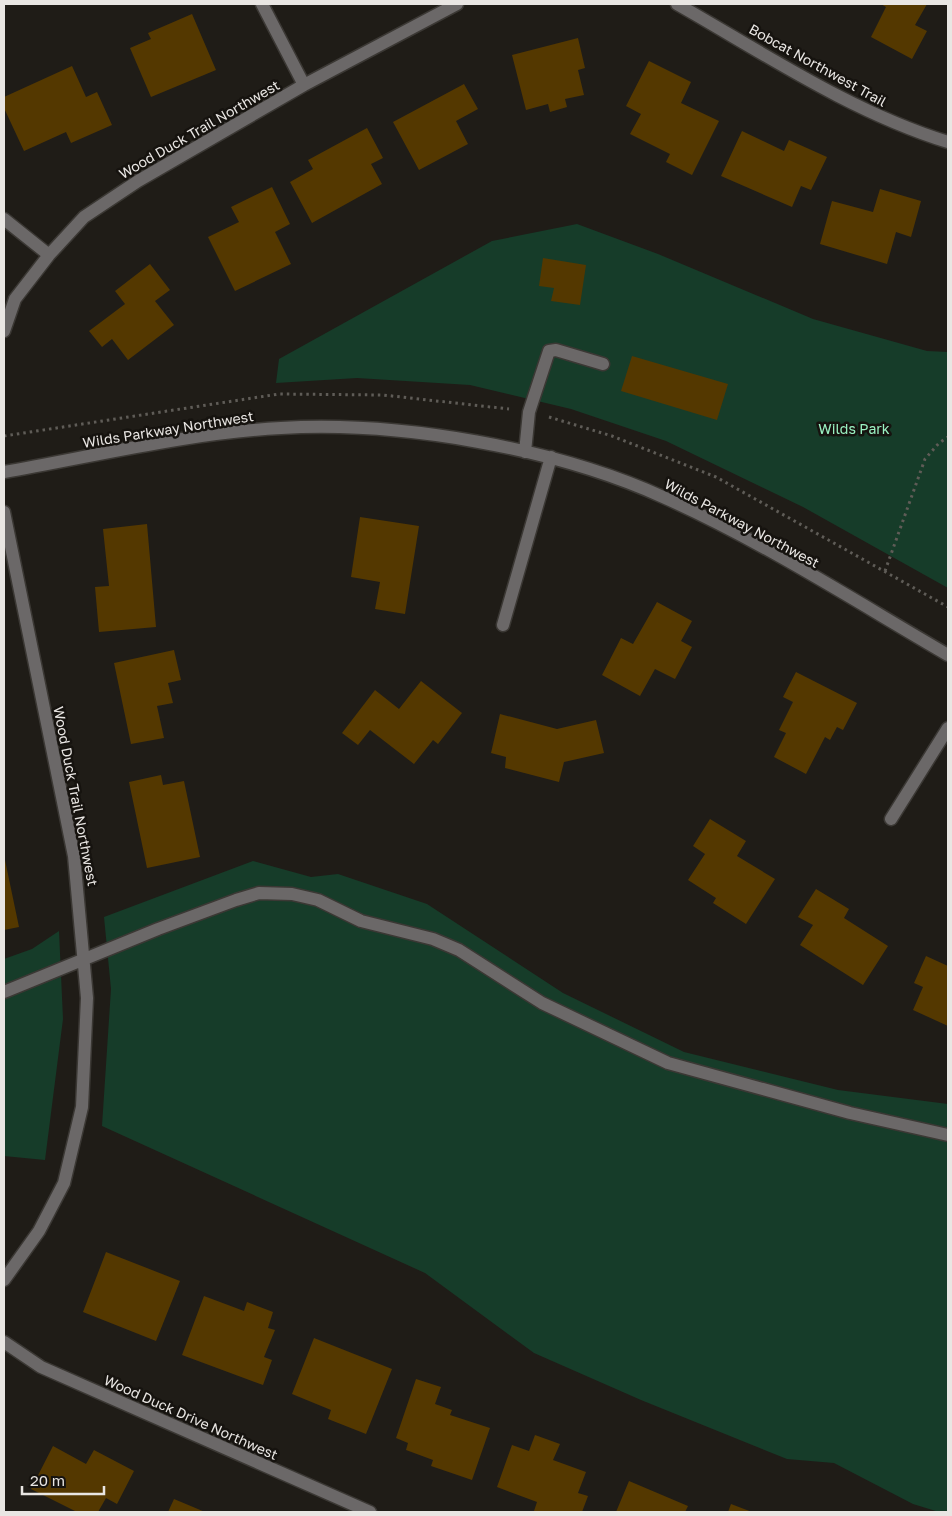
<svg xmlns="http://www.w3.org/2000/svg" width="952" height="1516" viewBox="0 0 952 1516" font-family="'Golos Text',sans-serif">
  <rect width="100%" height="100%" fill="#1f1c17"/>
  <path fill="#163c29" d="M577,224L658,254L813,319L927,351L948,352V588L803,507L666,441L571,409L470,385L357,378L276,383L279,359L492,241Z
    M253,861L311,877L338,874L427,904L563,993L684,1052L838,1090L948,1104V1512H939L913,1504L834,1463L787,1459L641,1400L534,1353L425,1273L102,1126L111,989L104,917Z
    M59,931L63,1019L45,1160L4,1156V959L32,949Z"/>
  <path fill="#543800" d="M881,4H927L915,25L927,31L912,59L871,37L886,7Z
    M192,14L216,70L151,97L130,48L151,39L148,33Z
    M578,38L585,68L578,70L584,95L565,99L567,107L550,112L548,104L526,110L512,55Z
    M649,61L691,82L681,103L719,121L692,175L666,162L670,154L630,134L641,114L626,106Z
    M72,66L86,97L97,92L112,125L71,143L66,132L24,151L4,108V97Z
    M464,84L478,109L456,121L468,144L419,170L393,122Z
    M367,128L383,158L371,164L382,184L312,223L290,182L313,169L308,160Z
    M742,131L784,151L789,140L827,157L811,190L801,186L792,207L721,176Z
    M272,187L290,224L275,232L291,264L235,291L208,237L239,222L231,207Z
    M880,189L921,201L911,237L896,232L887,264L820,244L832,201L873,212Z
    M543,258L586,265L580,305L551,301L554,288L539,286Z
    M150,264L170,290L155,301L174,325L128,360L112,339L102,347L89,331L125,304L115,291Z
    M632,356L728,384L717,420L621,391Z
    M360,517L419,526L405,614L375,609L380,582L351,577Z
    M147,524L156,627L99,632L95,587L109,586L103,529Z
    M657,602L692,621L681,641L692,647L675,679L655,669L640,696L602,675L621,638L633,644Z
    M174,650L181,680L168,683L173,703L157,706L164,738L131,744L114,663Z
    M796,672L857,703L843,730L837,727L830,740L825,737L806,774L774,757L786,733L779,730L793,702L783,697Z
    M421,681L462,713L438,744L433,740L414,764L370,730L358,745L342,733L375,690L399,709Z
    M500,714L557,729L596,720L604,753L564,762L559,782L505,768L506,757L491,753Z
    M161,775L163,785L184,781L200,857L147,868L129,782Z
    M710,819L746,841L737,856L775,879L746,924L713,903L716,898L688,880L705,854L693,846Z
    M5,860L19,927L4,930V861Z
    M816,889L849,909L844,918L888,946L863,985L800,945L813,925L798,917Z
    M926,956L948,966V1026L913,1010L923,987L914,983Z
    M106,1252L180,1281L156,1341L83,1312Z
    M204,1296L244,1311L247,1302L273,1312L268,1328L275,1330L264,1357L272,1360L263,1385L182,1355Z
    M314,1338L392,1369L366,1434L328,1419L331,1410L292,1394Z
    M416,1379L441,1387L435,1404L452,1410L450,1415L490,1428L472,1480L431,1466L433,1460L406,1450L408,1443L396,1438Z
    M535,1435L560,1444L553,1460L586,1472L578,1493L588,1496L582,1512H536L534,1511L537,1502L497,1487L512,1445L529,1451Z
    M53,1446L86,1464L94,1450L134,1471L117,1504L106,1498L98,1512H77L31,1489Z
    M629,1481L688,1506L685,1512H616Z
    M174,1499L205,1512H168Z
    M731,1504L752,1512H728Z"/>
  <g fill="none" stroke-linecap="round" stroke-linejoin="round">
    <defs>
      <path id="minor" d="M262,4L304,85
        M677,4C765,54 851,112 948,142
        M4,219L49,255
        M4,331L15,299L49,255L84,217L138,181L304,85L457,4
        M525,452L529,412L549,351L556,350L603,364
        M4,472C95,456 188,433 281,428C400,421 555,448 663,497C762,541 855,601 948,655
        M4,512L74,856L87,998L82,1107L64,1183L39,1231L4,1280
        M503,625L551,457
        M891,819L948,728
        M4,992L158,929L236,900L259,893L292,894L318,900L361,921L433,939L459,950L542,1003L668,1063L850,1113L948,1135
        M4,1342L41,1367L370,1512"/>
    </defs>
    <use href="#minor" stroke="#3b3834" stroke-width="15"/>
    <path stroke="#5f5c57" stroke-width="3" stroke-dasharray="2.5 4" stroke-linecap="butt" d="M549,417L612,436L716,477L948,607
      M4,436L279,394L383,395L509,409
      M885,571L925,459L939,443L948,437"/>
    <use href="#minor" stroke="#6b6868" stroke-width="12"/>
  </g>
  <g text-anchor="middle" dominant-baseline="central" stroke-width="5" stroke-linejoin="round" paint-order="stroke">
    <g font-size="14" fill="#e9e6e3" stroke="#16130f">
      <text transform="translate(818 65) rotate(29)">Bobcat Northwest Trail</text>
      <text transform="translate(199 129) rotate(-30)">Wood Duck Trail Northwest</text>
      <text transform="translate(168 429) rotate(-9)">Wilds Parkway Northwest</text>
      <text transform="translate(742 523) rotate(28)">Wilds Parkway Northwest</text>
      <text transform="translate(76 796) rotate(79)">Wood Duck Trail Northwest</text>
      <text transform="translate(191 1417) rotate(24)">Wood Duck Drive Northwest</text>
    </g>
    <g font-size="14" fill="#9af1c2" stroke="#16130f">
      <text x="854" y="428">Wilds Park</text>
    </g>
  </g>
  <rect width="952" height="1516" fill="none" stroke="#e9e6e3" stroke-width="10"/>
  <path d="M22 1486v8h82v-8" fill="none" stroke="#e9e6e3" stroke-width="2.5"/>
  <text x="30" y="1486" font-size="15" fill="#e9e6e3" stroke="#16130f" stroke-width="4" paint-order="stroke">20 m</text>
</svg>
